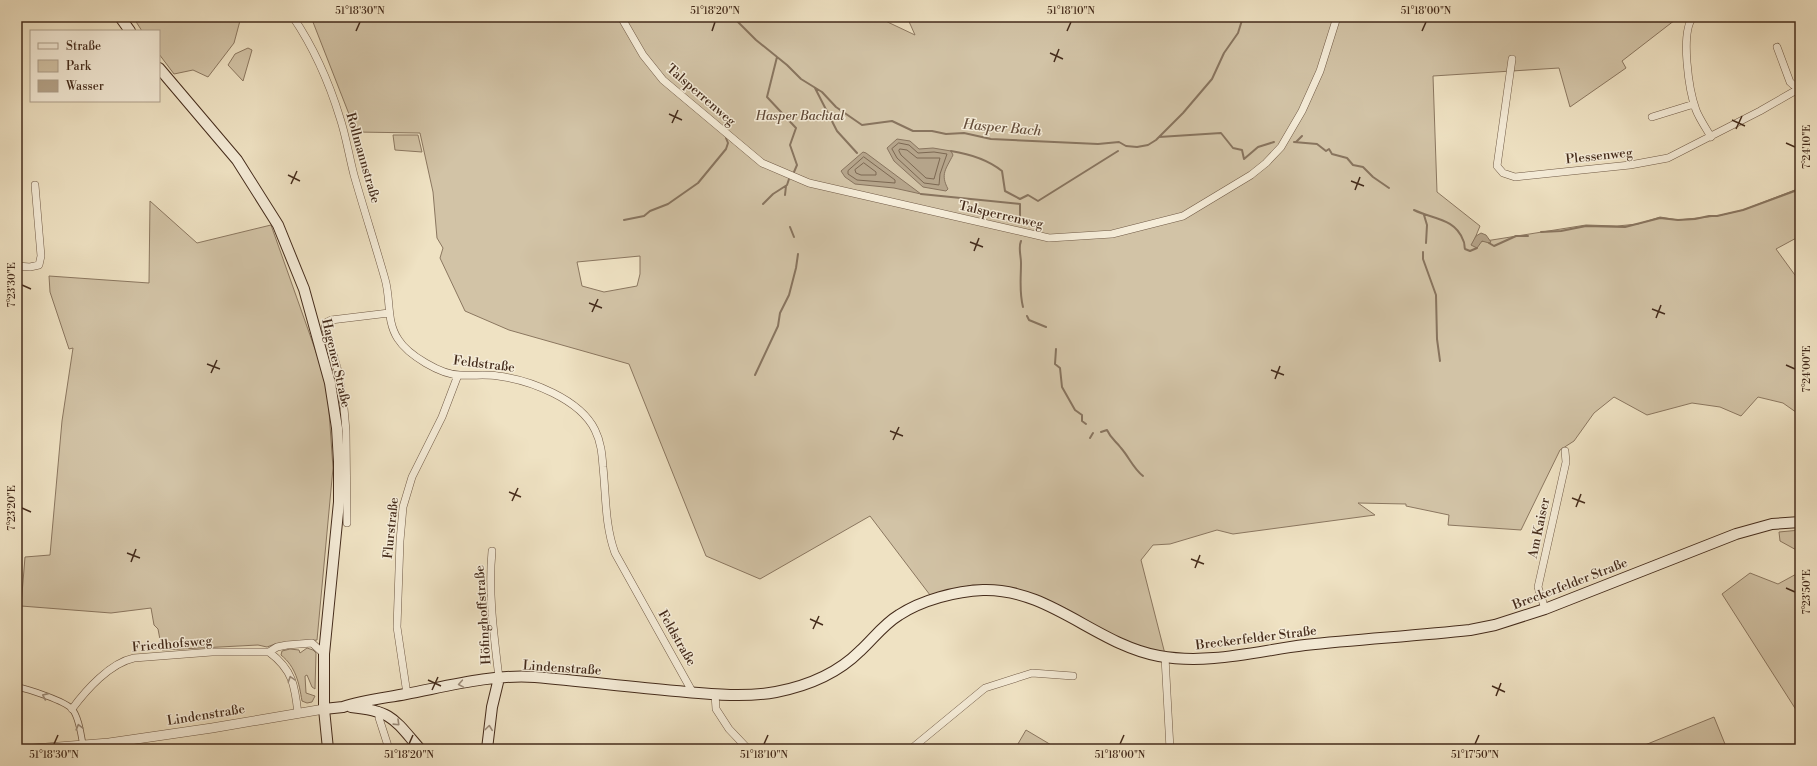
<svg xmlns="http://www.w3.org/2000/svg" width="1817" height="766" viewBox="0 0 1817 766" font-family="'Libre Bodoni',serif">
  <rect width="100%" height="100%" fill="#efe2c3"/>
  <filter id="stains"><feTurbulence type="fractalNoise" baseFrequency=".005" numOctaves="4"/><feColorMatrix values="0 0 0 0 .2 0 0 0 0 .09 0 0 0 0 .02 0 0 0 .5 -.17"/></filter>
  <radialGradient id="worn" r=".72"><stop offset=".6" stop-color="#630" stop-opacity="0"/><stop offset="1" stop-color="#630" stop-opacity=".3"/></radialGradient>
  <path fill="#d2c3a6" stroke="#8b7760" fill-rule="evenodd" d="M133,17H241L234,43L208,77L193,70L174,74L159,54V31H142Z
    M311,17H877L915,35L907,17H1690L1687,19L1675,20L1622,61L1626,68L1570,107L1559,68L1433,76L1437,192L1480,226L1473,243L1586,225L1617,226L1638,224L1660,217L1678,220L1717,216L1743,210L1800,188V236L1776,249L1800,282V415L1783,403L1758,397L1741,416L1720,407L1692,403L1647,415L1614,397L1594,413L1574,441L1560,450L1521,530L1448,525L1449,515L1406,506V504L1358,503L1375,515L1233,534L1217,530L1170,544L1153,545L1141,560L1165,654L1116,639L1007,587L973,585L930,595L870,516L760,579L706,556L629,364L509,330L465,311L440,258L443,248L437,238L433,192L420,133L356,132ZM640,256V274L637,286L604,292L582,286L577,262Z
    M248,48L252,50L243,81L228,65L235,54Z
    M393,135H418L422,152L395,150Z
    M150,201L197,243L271,225L327,383L333,468L317,640L275,644L267,647L258,645L162,650L158,629L154,625L151,608L111,613L21,606L25,557L50,555L62,421L73,348L69,349L50,292L49,276L149,283Z
    M1800,530V552L1780,541L1779,532Z
    M1800,572V716L1722,594L1750,573L1778,584Z
    M307,648L313,650L316,653L315,689L312,687L307,675L305,676L306,693L315,696L312,702L307,703L302,701C299,683 296,667 281,655L282,651L290,649L299,650L300,653Z
    M1714,717L1727,749H1635Z
    M1026,730L1058,749H1015Z"/>
  <path fill="#b5a48a" stroke="#88745e" d="M897,139L910,141L919,149L933,148L951,151L953,155C946,169 940,174 948,189L946,191L923,187L894,161L887,148Z
    M863,152L866,153L921,194L894,188L855,184L845,177L841,171Z
    M1481,233L1486,235L1491,242L1489,243L1482,241L1477,248L1471,245L1476,236Z"/>
  <g fill="none" stroke-linecap="round" stroke-linejoin="round">
    <path stroke="#7c6852" stroke-width="1" d="M899,143L909,145L918,153L934,152L947,154L940,174L939,185L924,183L897,158L892,149Z
      M900,149L907,150L917,158H940L934,179L926,178L901,155L899,151Z
      M864,157L895,180V183L857,180L848,174V171Z
      M864,163L876,172V175H861L856,173L855,170Z"/>
    <path stroke="#88745e" stroke-width="2" d="M733,17L756,40L787,65L801,79L822,92L836,107L862,125L892,121L913,131H932L946,134L964,133L991,139L1098,144L1119,142L1126,146L1137,147L1148,145L1156,140L1183,113L1212,79L1224,53L1238,33L1243,17
      M777,57L767,97L796,128L790,145L797,165L794,172
      M815,88L837,131L857,153
      M716,110L724,118
      M1159,137L1221,133L1233,148L1242,150L1244,159L1258,147L1274,142
      M1294,142L1317,144L1326,151L1329,149L1332,154L1347,158L1353,165L1363,167L1373,177L1389,188
      M1296,142L1302,136
      M951,151C970,154 987,159 1002,171L1005,191L1020,199L1028,195L1038,201L1118,151
      M921,194L1020,204V224
      M785,195L786,186
      M763,204L773,194L787,185L789,179
      M1414,210C1432,219 1455,218 1463,240C1465,243 1464,246 1465,249L1470,251L1477,248
      M1424,215L1427,225L1426,243
      M624,220L644,216L650,211L668,204L698,183L726,149L728,143L726,138
      M790,227L794,237
      M1541,232L1561,231L1586,226L1625,227L1660,218L1678,220L1695,219L1709,216H1717L1743,210L1800,189
      M1021,241C1018,248 1021,255 1021,263C1021,278 1019,292 1023,307
      M1489,243L1494,246L1516,236H1528
      M1423,252V259L1436,295L1437,339L1440,361
      M1027,316L1029,320L1046,327
      M1056,349L1055,364L1060,368L1062,387L1075,410L1082,415V421L1086,424
      M755,375L778,326L780,313L789,295L796,268L798,254
      M1101,432L1107,430C1111,439 1116,441 1121,448C1129,457 1133,468 1143,476
      M1090,438L1093,433"/>
    <defs>
      <path id="pedestrian" d="M17,687C28,689 65,701 72,709C79,717 81,735 83,745"/>
      <path id="minor" d="M293,17C314,48 329,82 340,118C346,136 349,156 354,175C364,210 375,244 385,279C391,299 386,321 398,339C408,355 441,375 460,375C473,376 485,374 498,376C530,380 580,399 595,430C601,442 602,454 603,467C606,496 605,526 615,553L693,693
        M621,17L643,55L663,80L762,163L809,183L1049,238L1112,234L1183,216L1251,175L1266,163L1281,147L1302,111L1320,71L1337,17
        M1693,17C1680,33 1689,91 1696,110C1700,120 1706,128 1711,137
        M1777,47L1790,82L1798,89
        M1512,59L1497,166L1503,173L1515,177L1630,165L1668,158L1760,111L1800,88
        M1652,117L1694,104
        M17,266L30,267L39,265L41,256L35,185
        M347,523L346,431L344,408L338,371L325,327L327,322L331,320L389,313
        M492,551C488,593 494,636 499,678
        M1545,609L1538,587L1566,462L1565,451
        M269,652C293,670 295,686 298,714
        M1165,657L1170,749
        M407,694L397,627L400,541L403,507L412,477L442,417L458,375
        M715,694L716,709L729,729L748,749
        M72,709C86,690 110,663 134,658L212,652H269L277,647L287,645L312,643L324,654
        M379,711V718L389,749
        M129,740L131,749
        M911,749L985,688L1032,673L1073,676"/>
      <path id="tertiary" d="M33,749L109,743L212,728L324,709"/>
      <path id="secondary" d="M120,17L130,31
        M159,68L237,160L278,225L304,289L330,383L337,428L339,462V502L324,654V709L328,749
        M351,707C392,711 394,719 420,749
        M324,709L343,707C363,700 385,698 406,694C448,686 492,674 535,677C582,681 629,687 676,691C709,694 743,698 776,692C807,686 838,673 860,651C873,639 884,624 899,615C922,600 956,591 983,590C1049,588 1097,645 1159,656C1208,665 1257,651 1305,645C1360,639 1415,636 1470,630L1495,625L1545,609L1736,534L1772,524L1800,522
        M487,749L492,707L499,678"/>
    </defs>
    <use href="#pedestrian" stroke="#6f5945" stroke-width="7"/>
    <use href="#minor" stroke="#6f5945" stroke-width="8"/>
    <use href="#tertiary" stroke="#6f5945" stroke-width="10"/>
    <use href="#secondary" stroke="#442b1b" stroke-width="12"/>
    <use href="#pedestrian" stroke="#f5ecd8" stroke-width="5.5"/>
    <use href="#minor" stroke="#f5ecd8" stroke-width="7"/>
    <use href="#tertiary" stroke="#f5ecd8" stroke-width="9"/>
    <use href="#secondary" stroke="#f5ecd8" stroke-width="10"/>
  </g>
  <defs><path id="oneway-chevron" d="M-2-3.5L2.5 0L-2 3.5" fill="none" stroke-width="1.6" stroke-linecap="round" stroke-linejoin="round"/></defs>
  <g stroke="#9c8c7a">
    <use href="#oneway-chevron" transform="translate(291 679) rotate(-108)"/>
    <use href="#oneway-chevron" transform="translate(461 684) rotate(170)"/>
    <use href="#oneway-chevron" transform="translate(45 696) rotate(-156)"/>
    <use href="#oneway-chevron" transform="translate(397 723) rotate(44)"/>
    <use href="#oneway-chevron" transform="translate(79 727) rotate(-105)"/>
    <use href="#oneway-chevron" transform="translate(489 728) rotate(-83)"/>
  </g>
  <path fill="none" stroke="#442b1b" stroke-width="1.5" d="M356,31L360,22M712,31L715,22M1067,31L1071,22M1422,31L1426,22M1050,53L1063,59M1054,62L1059,49M669,114L682,120M1732,120L1745,126M672,123L678,110M1736,129L1742,116M1786,143L1795,147M288,175L300,181M1351,181L1364,186M291,184L297,171M1355,190L1360,177M970,242L983,247M974,251L979,238M22,285L31,289M589,303L602,308M1652,309L1665,314M592,312L598,299M1656,318L1661,305M207,364L220,369M1786,365L1795,369M1271,370L1284,375M211,373L217,360M1275,379L1280,366M890,431L903,436M893,440L899,427M509,492L521,497M1572,498L1585,503M512,501L518,488M1576,507L1581,494M22,508L31,512M127,553L140,558M1191,559L1204,564M131,562L136,549M1195,568L1200,555M1786,588L1795,592M810,619L823,625M813,629L819,616M428,680L441,686M1492,686L1505,692M432,690L438,677M1496,696L1501,683M54,744L58,735M409,744L413,735M764,744L768,735M1120,744L1124,735M1475,744L1479,735"/>
  <g text-anchor="middle" dominant-baseline="central" stroke-width="3" stroke-linejoin="round" paint-order="stroke">
    <g font-size="13" fill="#442b1b" stroke="#f5ecd8">
      <text transform="translate(701 95) rotate(41)">Talsperrenweg</text>
      <text transform="translate(1599 156) rotate(-6)">Plessenweg</text>
      <text transform="translate(363 158) rotate(74)">Rollmannstraße</text>
      <text transform="translate(1001 215) rotate(13)">Talsperrenweg</text>
      <text transform="translate(336 363) rotate(77)">Hagener Straße</text>
      <text transform="translate(484 364) rotate(7)">Feldstraße</text>
      <text transform="translate(391 528) rotate(-84)">Flurstraße</text>
      <text transform="translate(1539 528) rotate(-78)">Am Kaiser</text>
      <text transform="translate(1570 584) rotate(-21)">Breckerfelder Straße</text>
      <text transform="translate(483 615) rotate(-94)">Höfinghoffstraße</text>
      <text transform="translate(677 638) rotate(60)">Feldstraße</text>
      <text transform="translate(1256 638) rotate(-7)">Breckerfelder Straße</text>
      <text transform="translate(172 644) rotate(-5)">Friedhofsweg</text>
      <text transform="translate(562 668) rotate(4)">Lindenstraße</text>
      <text transform="translate(206 715) rotate(-9)">Lindenstraße</text>
    </g>
    <g font-size="13" font-style="italic" fill="#604937" stroke="#f5ecd8">
      <text x="800" y="116">Hasper Bachtal</text>
    </g>
    <g font-size="14" font-style="italic" fill="#664f3c" stroke="#f5ecd8">
      <text transform="translate(1002 128) rotate(5)">Hasper Bach</text>
    </g>
  </g>
  <rect width="1817" height="766" fill="none" stroke="#efe2c3" stroke-width="44"/>
  <rect x="30" y="30" width="130" height="72" fill="#f5ecd8" stroke="#ae9f8c"/>
  <rect x="38" y="43" width="20" height="6" fill="#f5ecd8" stroke="#ae9f8c"/>
  <text x="66" y="50" font-size="12" fill="#442b1b">Straße</text>
  <rect x="38" y="60" width="20" height="12" fill="#d2c3a6" stroke="#ae9f8c"/>
  <text x="66" y="70" font-size="12" fill="#442b1b">Park</text>
  <rect x="38" y="80" width="20" height="12" fill="#b5a48a" stroke="#ae9f8c"/>
  <text x="66" y="90" font-size="12" fill="#442b1b">Wasser</text>
  <rect x="22" y="22" width="1773" height="722" fill="none" stroke="#442b1b" stroke-width="1.5"/>
  <g font-size="10" text-anchor="middle" fill="#442b1b">
    <text x="360" y="14">51°18'30"N</text>
    <text x="715" y="14">51°18'20"N</text>
    <text x="1071" y="14">51°18'10"N</text>
    <text x="1426" y="14">51°18'00"N</text>
    <text transform="translate(1806 147) rotate(-90)" y="4">7°24'10"E</text>
    <text transform="translate(11 285) rotate(-90)" y="4">7°23'30"E</text>
    <text transform="translate(1806 369) rotate(-90)" y="4">7°24'00"E</text>
    <text transform="translate(11 508) rotate(-90)" y="4">7°23'20"E</text>
    <text transform="translate(1806 592) rotate(-90)" y="4">7°23'50"E</text>
    <text x="54" y="758">51°18'30"N</text>
    <text x="409" y="758">51°18'20"N</text>
    <text x="764" y="758">51°18'10"N</text>
    <text x="1120" y="758">51°18'00"N</text>
    <text x="1475" y="758">51°17'50"N</text>
  </g>
  <rect width="100%" height="100%" filter="url(#stains)"/>
  <rect width="100%" height="100%" fill="url(#worn)"/>
</svg>
